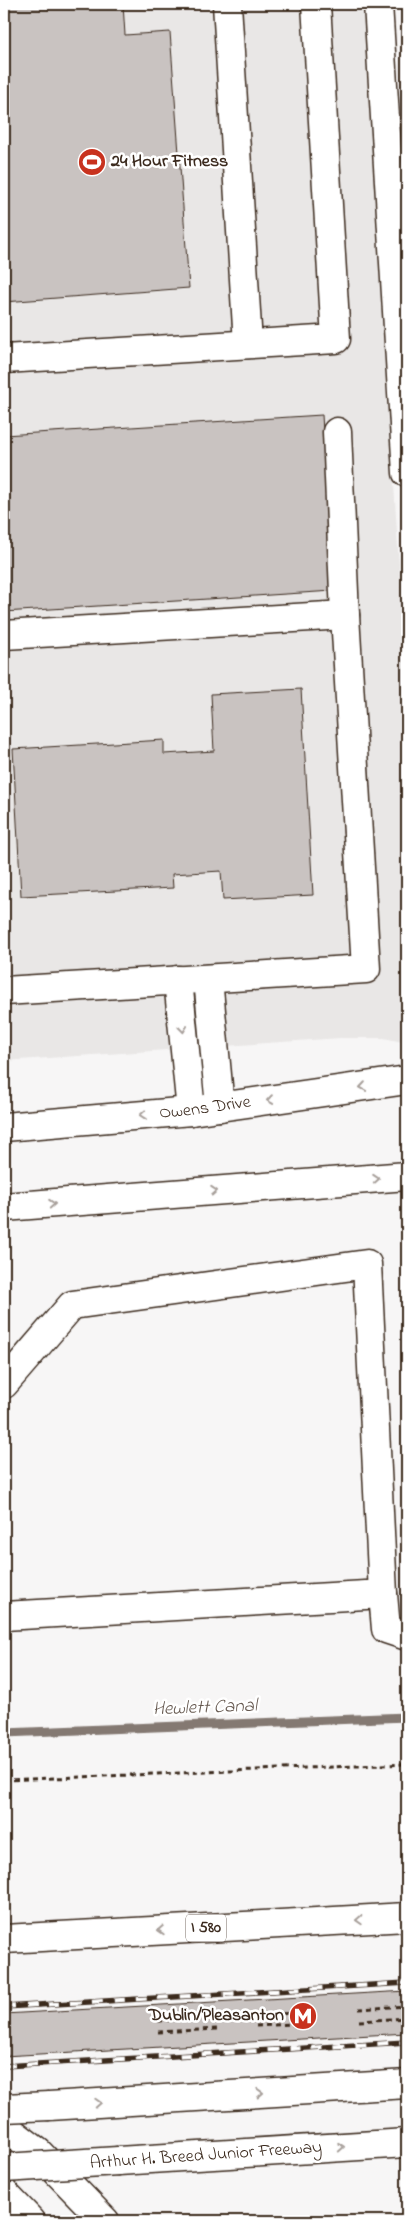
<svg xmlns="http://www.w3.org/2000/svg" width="411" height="2225" viewBox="0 0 411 2225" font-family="'Indie Flower',sans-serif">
  <rect width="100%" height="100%" fill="#f7f6f6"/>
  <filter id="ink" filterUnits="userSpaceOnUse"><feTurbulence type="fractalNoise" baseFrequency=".02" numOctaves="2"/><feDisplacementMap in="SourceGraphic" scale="10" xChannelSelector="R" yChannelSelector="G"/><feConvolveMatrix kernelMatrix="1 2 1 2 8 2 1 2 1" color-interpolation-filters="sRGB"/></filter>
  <g filter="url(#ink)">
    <path fill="#e9e7e6" d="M4,4H364L407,692V1043L384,1038H341L4,1061Z"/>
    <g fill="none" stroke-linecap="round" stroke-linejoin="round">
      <path stroke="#847972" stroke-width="9" d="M4,1733L407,1717"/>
    </g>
    <path fill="#c9c3c1" stroke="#3b2a1e" d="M4,4H123L125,35L170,32L189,288L4,302Z
      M322,415L333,591L4,612V435Z
      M301,689L313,895L223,900L221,871L172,874L173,888L21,896L13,749L164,740V754L214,751L211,694Z
      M407,1991V2033L4,2056V2014Z"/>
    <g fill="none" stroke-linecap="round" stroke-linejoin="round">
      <defs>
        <g id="minor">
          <path d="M227,4L248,344"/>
          <path d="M378,4L407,473"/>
          <path d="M4,359L336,339L316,4"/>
          <path d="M4,635L345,615"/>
          <path d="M208,979L220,1107"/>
          <path d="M178,980L191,1111"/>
          <path d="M4,991L366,969L345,615L337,432"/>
          <path id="s1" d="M4,1127L191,1111L407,1080"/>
          <path d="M4,1207L407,1176"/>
          <path d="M4,1384L72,1305L367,1264L383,1594L4,1616"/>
          <path d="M383,1594L386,1629L407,1636"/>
          <path d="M4,2126L38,2152L105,2221"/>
          <path d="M4,2193L31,2221"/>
        </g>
        <path id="highway" d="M4,1939L407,1917
          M49,2106L407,2084
          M118,2161L407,2143"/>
      </defs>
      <use href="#minor" stroke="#3b2a1e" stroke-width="31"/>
      <use href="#highway" stroke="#3b2a1e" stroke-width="31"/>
      <path stroke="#3b2a1e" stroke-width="3" stroke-dasharray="5 4" stroke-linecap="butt" d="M4,1780L407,1764
        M359,2009L407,2006
        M255,2015L314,2012
        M158,2021L216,2017
        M359,2021L407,2018
        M256,2026L314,2023
        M158,2032L217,2029"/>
      <use href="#minor" stroke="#fff" stroke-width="28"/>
      <use href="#highway" stroke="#fff" stroke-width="28"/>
      <defs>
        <path id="rail" d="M4,2007L407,1983
          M4,2066L407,2042"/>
      </defs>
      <use href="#rail" stroke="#3b2a1e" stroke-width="5.5"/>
      <use href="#rail" stroke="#fff" stroke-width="4" stroke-dasharray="11" stroke-linecap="butt"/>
      <defs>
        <path id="highway-bridge" d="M4,2108L49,2106
          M4,2168L118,2161"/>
      </defs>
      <use href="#highway-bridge" stroke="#3b2a1e" stroke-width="31" stroke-linecap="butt"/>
      <use href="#highway-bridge" stroke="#fff" stroke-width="28"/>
    </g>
    <defs><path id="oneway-chevron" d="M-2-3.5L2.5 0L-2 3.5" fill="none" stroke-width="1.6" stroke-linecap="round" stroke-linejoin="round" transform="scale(1.25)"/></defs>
    <g stroke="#a79f9a">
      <use href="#oneway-chevron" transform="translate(183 1029) rotate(84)"/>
      <use href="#oneway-chevron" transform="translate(363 1087) rotate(172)"/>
      <use href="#oneway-chevron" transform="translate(270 1100) rotate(172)"/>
      <use href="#oneway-chevron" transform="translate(143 1115) rotate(175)"/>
      <use href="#oneway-chevron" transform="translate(376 1179) rotate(-4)"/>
      <use href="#oneway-chevron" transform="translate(214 1191) rotate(-4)"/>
      <use href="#oneway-chevron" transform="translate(52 1204) rotate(-4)"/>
      <use href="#oneway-chevron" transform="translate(359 1920) rotate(177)"/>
      <use href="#oneway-chevron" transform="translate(161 1930) rotate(177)"/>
      <use href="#oneway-chevron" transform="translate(260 2093) rotate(-3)"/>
      <use href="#oneway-chevron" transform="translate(98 2103) rotate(-3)"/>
      <use href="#oneway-chevron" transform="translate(341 2147) rotate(-4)"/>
    </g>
  </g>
  <defs>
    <symbol id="stadium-disc" viewBox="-11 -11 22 22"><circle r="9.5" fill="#c8321e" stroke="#fff"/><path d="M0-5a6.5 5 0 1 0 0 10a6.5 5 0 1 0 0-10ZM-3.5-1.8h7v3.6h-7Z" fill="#fff"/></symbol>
    <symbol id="metro-disc" viewBox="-11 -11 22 22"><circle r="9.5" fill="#c8321e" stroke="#fff"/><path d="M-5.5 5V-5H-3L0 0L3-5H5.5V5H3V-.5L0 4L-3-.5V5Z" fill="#fff"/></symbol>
  </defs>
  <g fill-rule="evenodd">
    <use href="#stadium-disc" x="76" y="146" width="32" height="32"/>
    <use href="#metro-disc" x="287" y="2000" width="32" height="32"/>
  </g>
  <g text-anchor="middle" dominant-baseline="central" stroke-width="5" stroke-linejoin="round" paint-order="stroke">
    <rect fill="#fff" stroke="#766a62" stroke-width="1" x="186" y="1914.5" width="40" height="27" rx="4"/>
    <g font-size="16" font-weight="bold" fill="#3b2a1e">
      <text x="206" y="1928">I 580</text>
    </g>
    <g font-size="18" font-weight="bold" fill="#3b2a1e" stroke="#fff" text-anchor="start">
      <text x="111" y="162">24 Hour Fitness</text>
      <text x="284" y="2016" text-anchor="end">Dublin/Pleasanton</text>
    </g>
    <g font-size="18" fill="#3b2a1e" stroke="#fff">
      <text stroke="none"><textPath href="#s1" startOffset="202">Owens Drive</textPath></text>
      <text transform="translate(206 2156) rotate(-4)">Arthur H. Breed Junior Freeway</text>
    </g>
    <g font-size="19" font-style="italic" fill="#65584f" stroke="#fff">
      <text transform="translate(205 1708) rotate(-2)">Hewlett Canal</text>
    </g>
  </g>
  <rect width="411" height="2225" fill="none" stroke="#fff" stroke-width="20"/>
  <rect x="10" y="10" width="391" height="2205" fill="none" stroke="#3b2a1e" stroke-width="2" filter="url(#ink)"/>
</svg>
